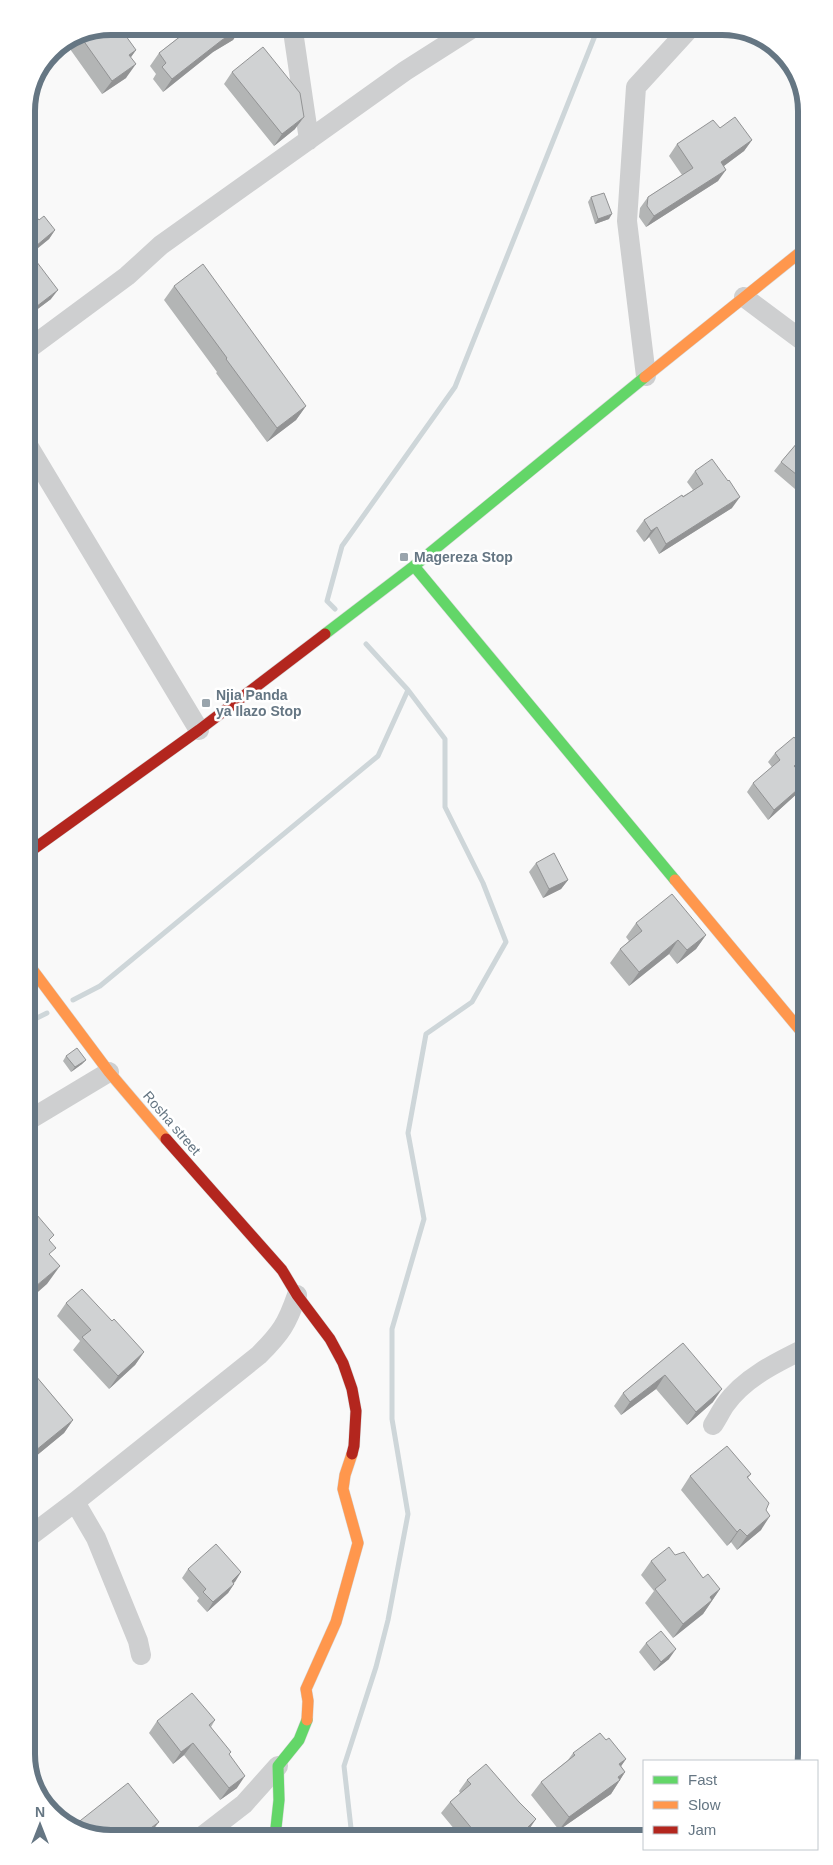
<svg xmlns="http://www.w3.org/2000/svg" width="833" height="1865" viewBox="0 0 833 1865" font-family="Arial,sans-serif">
  <rect width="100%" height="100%" fill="#f9f9f9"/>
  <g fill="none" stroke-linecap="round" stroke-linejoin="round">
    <path stroke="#ced6d9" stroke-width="5" d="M335,609L327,601L342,546L455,387L598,28
      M73,1000L100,986L378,756L408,690L366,644
      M29,1022L47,1013
      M352,1837L344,1766L376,1667L388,1620L408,1514L392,1419V1329L424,1219L408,1133L426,1034L472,1002L506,942L483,883L445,807V739L408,690"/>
    <defs>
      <path id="fast" d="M414,566L675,880
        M325,634L414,566L645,377
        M275,1837L279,1800L278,1766L299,1740L307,1720"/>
      <path id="slow" d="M645,377L803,250
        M675,880L805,1036
        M29,965L109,1072L166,1139
        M307,1720L308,1701L306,1689L336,1622L358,1543L343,1489L345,1475L352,1454"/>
      <path id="jam" d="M28,853L199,730L325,634
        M166,1139L282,1270L297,1295L330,1339L343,1363L352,1389L356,1411L354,1446L352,1454"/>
    </defs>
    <use href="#fast" stroke="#d5d6d7" stroke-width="12"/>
    <use href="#slow" stroke="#d5d6d7" stroke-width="12"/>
    <use href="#jam" stroke="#d5d6d7" stroke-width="12"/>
    <path stroke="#cecfd0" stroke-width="20" d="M293,31L309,140
      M744,297L803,341
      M27,350L127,276L161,245L405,71L471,29
      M646,376L627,221L636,87L691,27
      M27,444L199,730
      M29,1120L109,1072
      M713,1425C717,1419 721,1411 725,1405C744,1378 777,1362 806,1348
      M75,1502L96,1538L138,1641L141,1655
      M30,1536L75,1502L259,1355C281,1333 287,1324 297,1295
      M200,1838L244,1804L278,1766"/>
    <use href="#fast" stroke="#63d668" stroke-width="11"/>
    <use href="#slow" stroke="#ff974d" stroke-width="11"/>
    <use href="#jam" stroke="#b3261e" stroke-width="11"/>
  </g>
  <path fill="#b3b5b5" d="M239,31L233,40L213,52L163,92L153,79L156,74L150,66L159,53L183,34L182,32Z
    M79,33L136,50L131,57L126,78L102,94L65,42Z
    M232,72L295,129L274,146L224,84Z
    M720,128L752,140L744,151L724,166L718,181L646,227L639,217L640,208L648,197L682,175L669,156L677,144Z
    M591,197L609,219L595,224L588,202Z
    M27,220H39L55,230L49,239L31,254L51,299L27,317Z
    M174,286L306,406L296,420L267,442L216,373L217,372L164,300Z
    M803,436V480L795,489L774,471L781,462Z
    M695,471L732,508L659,554L649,537L644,542L636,531L644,520L693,490L687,482Z
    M775,753L802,764L796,768L801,790L768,820L747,792L753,783L772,767L768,762Z
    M536,863L568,880L561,889L543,898L529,872Z
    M636,923L706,935L696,949L677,964L669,954L629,986L610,963L620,949L629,941L626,937Z
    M66,1056L86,1060L82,1064L71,1072L63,1061Z
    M66,1303L112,1321L144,1352L135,1365L109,1389L73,1350L80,1341L57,1316Z
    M683,1343L713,1402L687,1425L656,1389L621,1415L614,1406L623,1393Z
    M30,1369L73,1420L64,1433L30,1461Z
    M751,1474L748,1478L766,1510L761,1530L737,1550L731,1542L727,1546L681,1490L690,1476Z
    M651,1561L703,1578L720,1589L703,1614L673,1638L645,1603L654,1591L641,1575Z
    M188,1569L241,1572L233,1583L234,1584L228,1593L207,1612L197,1601L199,1598L182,1578Z
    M646,1643L669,1659L654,1671L639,1652Z
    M215,1720L211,1727L229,1755L237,1788L220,1800L184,1755L173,1764L149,1733L157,1721Z
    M606,1740L626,1759L621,1766L625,1772L611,1794L559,1830L531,1795L541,1782L568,1760L573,1753Z
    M467,1780L530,1828L537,1836H460L441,1813L450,1802L460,1793L459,1791Z"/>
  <path fill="#929394" d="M236,31H239L233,40L213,52L163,92L172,79L222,40Z
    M136,50L126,64L129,55Z
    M136,64L126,78L102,94L112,81Z
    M304,117L295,129L274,146L282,134Z
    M752,140L744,151L713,174L721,162Z
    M726,170L718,181L646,227L654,216Z
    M612,214L609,219L595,224L598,219Z
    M55,230L49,239L29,255L36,246Z
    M58,290L51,299L27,317L32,310Z
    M306,406L296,420L267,442L277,428Z
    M740,497L732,508L659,554L666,544Z
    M657,527L649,537L644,542L651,531Z
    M804,758V760L802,764L788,775L794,766Z
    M804,784V786L801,790L768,820L774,810Z
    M568,880L561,889L543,898L549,889Z
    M706,935L696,949L677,964L687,950Z
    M678,940L669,954L629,986L639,972Z
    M86,1060L82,1064L71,1072L75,1067Z
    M60,1266L47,1284L30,1299V1291Z
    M144,1352L135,1365L109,1389L118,1376Z
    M665,1375L656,1389L621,1415L630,1402Z
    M722,1389L713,1402L687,1425L696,1412Z
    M73,1420L64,1433L30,1461V1458L35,1451Z
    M770,1516L761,1530L737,1550L747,1536Z
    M740,1529L731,1542L727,1546L737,1532Z
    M241,1572L235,1582L225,1590L232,1581Z
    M234,1584L228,1593L207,1612L213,1602Z
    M720,1589L703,1614L673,1638L683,1624L710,1597Z
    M676,1649L669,1659L654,1671L661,1662Z
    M193,1743L184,1755L173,1764L181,1752Z
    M626,1759L617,1772L619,1764Z
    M625,1772L611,1794L559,1830L569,1817Z
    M245,1776L237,1788L220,1800L229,1788Z
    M536,1819L528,1831V1827Z
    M159,1822L149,1835L145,1838H137Z"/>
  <path fill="#d0d2d3" stroke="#929394" d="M236,31L222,40L172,79L162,67L166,63L159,53L186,32Z
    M123,32L136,50L129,55L136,64L112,81L78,33Z
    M263,47L300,93L304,117L282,134L232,72Z
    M735,117L752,140L721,162L726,170L654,216L647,206L648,197L693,168L677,144L713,120L720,128Z
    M604,193L612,214L598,219L591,197Z
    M34,214L39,220L44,216L55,230L36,246L27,235V220Z
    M27,249L58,290L32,310L27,303Z
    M203,264L306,406L277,428L226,359L227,358L174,286Z
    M803,436V478L802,479L781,462Z
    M712,459L728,481L729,480L740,497L666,544L657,527L651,531L644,520L682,495L683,497L703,484L695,471Z
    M794,737L804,749V758L794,766L804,777V784L774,810L753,783L780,760L775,753Z
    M554,853L568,880L549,889L536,863Z
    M672,894L706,935L687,950L678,940L639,972L620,949L642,931L636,923Z
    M77,1048L86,1060L75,1067L66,1056Z
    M29,1077L34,1083L29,1087Z
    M31,1208L54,1235L49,1240L56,1248L49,1254L60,1266L30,1291L29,1209Z
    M82,1289L112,1321L114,1319L144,1352L118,1376L82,1337L91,1330L66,1303Z
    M683,1343L722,1389L696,1412L665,1375L630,1402L623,1393Z
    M30,1369L73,1420L35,1451L30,1445V1435L31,1434L30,1433Z
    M727,1446L751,1474L747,1477L769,1503L766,1510L770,1516L747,1536L740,1529L737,1532L690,1476Z
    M216,1544L241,1572L232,1581L234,1584L213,1602L203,1592L206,1589L188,1569Z
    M669,1547L675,1555L684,1552L703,1578L708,1574L720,1589L710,1597L712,1600L683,1624L655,1589L666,1580L651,1561Z
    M661,1631L676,1649L661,1662L646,1643Z
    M192,1693L215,1720L209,1725L231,1752L229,1754L245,1776L229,1788L193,1743L181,1752L157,1721Z
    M600,1733L606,1740L609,1738L626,1759L619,1764L625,1772L618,1777L620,1780L569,1817L541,1782L575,1755L573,1753Z
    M486,1764L519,1802L536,1819L528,1827L537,1836H478L450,1802L471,1784L467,1780Z
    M128,1783L159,1822L137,1838L105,1839L79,1829L76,1824Z"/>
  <g fill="#99a4ac" stroke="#fff" stroke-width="2">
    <rect x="399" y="552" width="10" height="10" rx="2.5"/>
    <rect x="201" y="698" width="10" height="10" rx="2.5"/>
  </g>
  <g text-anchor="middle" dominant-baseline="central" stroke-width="5" stroke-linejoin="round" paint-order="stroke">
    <g font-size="14" font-weight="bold" fill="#657683" stroke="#fff" text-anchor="start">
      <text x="414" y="557">Magereza Stop</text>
      <text x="216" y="695">Njia Panda<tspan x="216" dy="16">ya Ilazo Stop</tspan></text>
    </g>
    <g font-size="14" fill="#657683" stroke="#fff">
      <text transform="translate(172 1123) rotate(49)">Rosha street</text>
    </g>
  </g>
  <path d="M0 0H833V1865H0ZM111 35H722A76 76 0 0 1 798 111V1754A76 76 0 0 1 722 1830H111A76 76 0 0 1 35 1754V111A76 76 0 0 1 111 35Z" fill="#fff" fill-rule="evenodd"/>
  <path fill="none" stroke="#657683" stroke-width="6" d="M111 35H722A76 76 0 0 1 798 111V1754A76 76 0 0 1 722 1830H111A76 76 0 0 1 35 1754V111A76 76 0 0 1 111 35Z"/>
  <rect x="643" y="1760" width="175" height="90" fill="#ffffff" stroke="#c1c8cd"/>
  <rect x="653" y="1776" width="25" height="8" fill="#63d668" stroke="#c1c8cd"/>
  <text x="688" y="1785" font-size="15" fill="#657683">Fast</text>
  <rect x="653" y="1801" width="25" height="8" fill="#ff974d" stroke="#c1c8cd"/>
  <text x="688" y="1810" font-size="15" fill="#657683">Slow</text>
  <rect x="653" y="1826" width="25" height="8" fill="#b3261e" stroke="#c1c8cd"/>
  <text x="688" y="1835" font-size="15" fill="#657683">Jam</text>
  <g transform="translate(40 1825)" stroke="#ffffff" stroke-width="4" paint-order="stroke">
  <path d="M0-4L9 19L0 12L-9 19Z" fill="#657683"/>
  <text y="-8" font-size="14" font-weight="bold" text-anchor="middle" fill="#657683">N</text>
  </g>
</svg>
